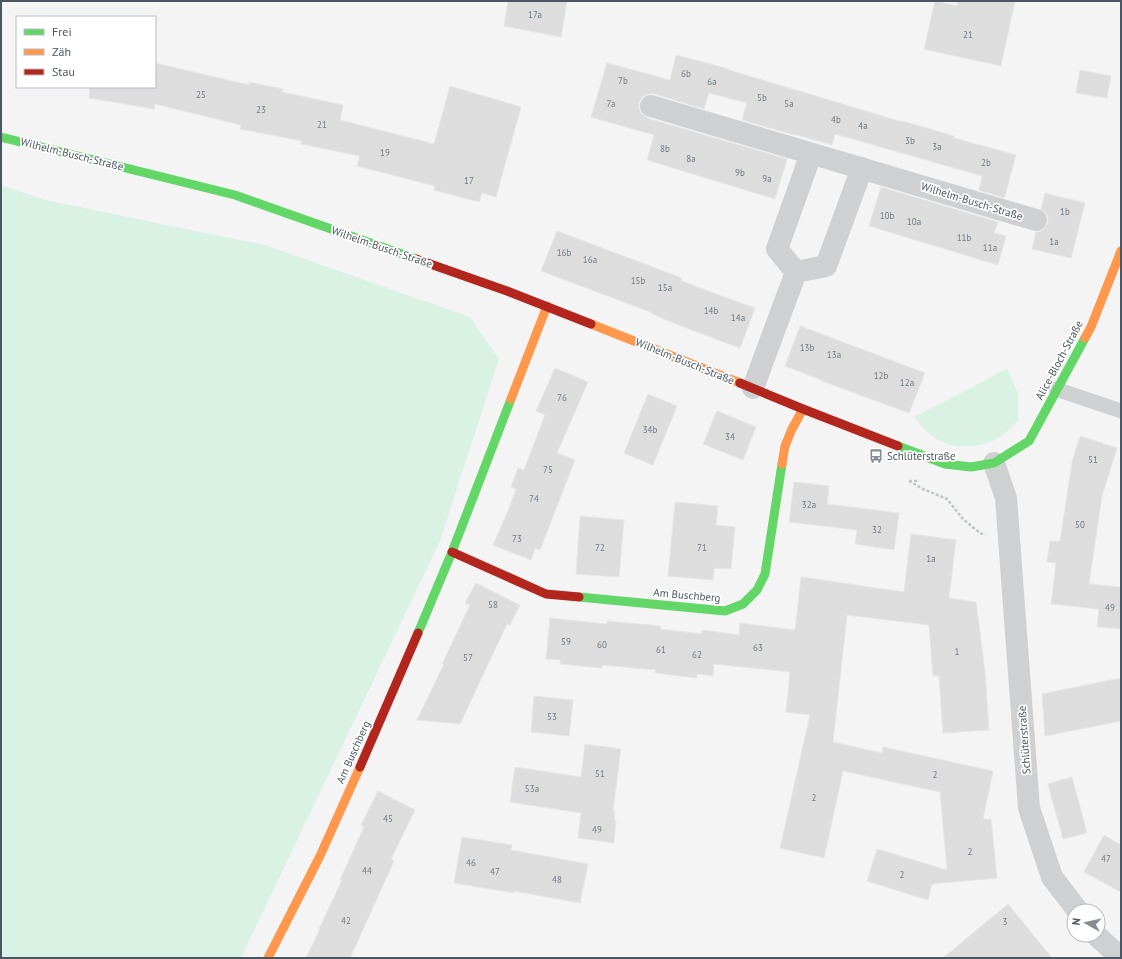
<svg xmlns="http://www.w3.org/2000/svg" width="1122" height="959" viewBox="0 0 1122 959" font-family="'PT Sans',sans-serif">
  <rect width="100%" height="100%" fill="#f4f4f4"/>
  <path fill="#d9f2e3" d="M1,185L45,200L265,245L470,317L499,359L440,541L241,958H1Z
    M1007,368L1018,393V421C1010,429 1001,438 990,442C971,449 947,449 931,435C924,430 919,423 914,417L978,384Z"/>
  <path fill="#ddddde" stroke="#e5e6e7" d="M508,1H567L561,37L504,26Z
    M935,1L957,6L958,1H1015L1001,66L924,49Z
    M676,55L729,69V70L806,93L902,122V121L954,136V138L1016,155L1005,196L1004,198L979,190L982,176L835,134L832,145L794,134V135L742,120L747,103L709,93L704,109L655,94H648L642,97L639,102V109L642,114L647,118L787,159L775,199L647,160L654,135L591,117L607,63L670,80Z
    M155,63L249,85V82L283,89L282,92L343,105L340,120L434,144L450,86L521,107L496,197L482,193L479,202L434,190L435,186L357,166L360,156L301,144L302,141L240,129L241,125L155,104L154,109L89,98L90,87H155Z
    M1080,70L1111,76L1107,98L1076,93Z
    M881,187L998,222L994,233L1006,236L998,265L869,226Z
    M1045,193L1085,203L1071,258L1032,249L1036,232H1039L1044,229L1048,223V217L1045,212L1041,209Z
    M557,231L682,278L681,281L755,308L740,348L689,329L652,314L653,313L541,271Z
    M800,326L925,373L909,413L822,381V380L785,366Z
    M555,368L588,382L557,453L575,460L540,550L535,548L531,560L493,545L508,511L516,489L511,487L518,468L524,470L545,415L536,411Z
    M648,394L677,406L653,465L624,453Z
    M717,411L756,427L743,460L703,444Z
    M1080,436L1117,448L1102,496L1089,584L1121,587V629L1097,627L1099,609L1051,604L1056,563L1047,562L1050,541H1060L1072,462Z
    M794,482L829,486L827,504L899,513L894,550L855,544L857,530L789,522Z
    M675,502L718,506L716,525L735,527L731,569L714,568L713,580L668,576Z
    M580,516L624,520L619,577L576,574Z
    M911,534L956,540L949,598L976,602L985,672L989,730L943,733L939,676H933L929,625L847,615L833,742L882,753L883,747L993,771L983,819H991L997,878L932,884L928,900L867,881L877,849L947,870L940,792L843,771L824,858L780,848L810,715L786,712L790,672L714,664L713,676L697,674V678L655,673V670L603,665L602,668L560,664L561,660L546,659L550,618L607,624V621L661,626L660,629L702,634V630L739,635L740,623L795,630L801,577L904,592Z
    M476,583L520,605L510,625L507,624L460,724L417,720L444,664H442L470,605L465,603Z
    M1121,678V721L1045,736L1042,694Z
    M534,696L573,700L569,736L531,732Z
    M585,744L621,749L613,811H615L614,820H616L614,843L578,838L581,813L510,802L515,767L581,777Z
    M1072,777L1087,833L1063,839L1048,784Z
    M378,791L415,810L391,859L394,861L350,958H306L320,929H319L342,880H340L364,827L361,825Z
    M1104,835L1121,845V892L1084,872Z
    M462,837L512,845L511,850L588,864L580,903L514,891V893L454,883Z
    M1008,904L1052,958H943Z"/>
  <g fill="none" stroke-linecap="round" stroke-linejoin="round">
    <path stroke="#bcc7c4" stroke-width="2.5" stroke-dasharray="3 2" stroke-linecap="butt" d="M909,481H919
      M909,481L923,489L947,499L963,519L980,533L985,535"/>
    <path stroke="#ced0d2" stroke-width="15" d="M1056,389L1121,411"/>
    <path stroke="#ced0d2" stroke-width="22" d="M651,106L1036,220
      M796,272L826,266L862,168
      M796,272L777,249L811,154
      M753,388L796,272
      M994,463L1006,498L1029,808L1052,877L1078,911
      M1096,935L1121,958"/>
    <path stroke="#63d668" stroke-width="9" d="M1,137L235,195L416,259
      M898,446L945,464L971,467L994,463L1029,441L1085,338
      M579,597L725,611L743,604L757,590L765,574L782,464
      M418,633L452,552L511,399"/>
    <path stroke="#ff974d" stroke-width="9" d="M591,324L740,383
      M1085,338L1091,327L1121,251
      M511,399L547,306
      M782,464L785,446L792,429L803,409
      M268,958L320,856L360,767"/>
    <path stroke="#b3261e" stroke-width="9" d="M416,259L507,291L591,324
      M740,383L803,409L898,446
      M452,552L546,594L579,597
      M360,767L418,633"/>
  </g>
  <defs>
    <symbol id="bus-bare" viewBox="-9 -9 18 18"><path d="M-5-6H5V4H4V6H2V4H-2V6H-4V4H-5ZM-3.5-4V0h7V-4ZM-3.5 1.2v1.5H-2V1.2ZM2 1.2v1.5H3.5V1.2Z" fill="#868d94" stroke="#fff" stroke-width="2.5" paint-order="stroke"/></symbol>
  </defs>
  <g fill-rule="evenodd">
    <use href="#bus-bare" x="866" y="446" width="20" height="20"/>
  </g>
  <g text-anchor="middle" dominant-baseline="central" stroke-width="3.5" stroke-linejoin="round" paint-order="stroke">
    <g font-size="9" fill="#707881">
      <text x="535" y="14">17a</text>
      <text x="968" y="34">21</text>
      <text x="686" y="73">6b</text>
      <text x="623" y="80">7b</text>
      <text x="712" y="81">6a</text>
      <text x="201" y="94">25</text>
      <text x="762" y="97">5b</text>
      <text x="611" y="103">7a</text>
      <text x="789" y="103">5a</text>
      <text x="261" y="109">23</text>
      <text x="836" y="119">4b</text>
      <text x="322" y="124">21</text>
      <text x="863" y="125">4a</text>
      <text x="910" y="140">3b</text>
      <text x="937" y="146">3a</text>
      <text x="665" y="148">8b</text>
      <text x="385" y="152">19</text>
      <text x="691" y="158">8a</text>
      <text x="986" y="162">2b</text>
      <text x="740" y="172">9b</text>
      <text x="767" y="178">9a</text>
      <text x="469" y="180">17</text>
      <text x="1065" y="211">1b</text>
      <text x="887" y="215">10b</text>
      <text x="914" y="221">10a</text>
      <text x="964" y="237">11b</text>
      <text x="1054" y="241">1a</text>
      <text x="990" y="247">11a</text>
      <text x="564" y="252">16b</text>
      <text x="590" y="259">16a</text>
      <text x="638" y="280">15b</text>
      <text x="665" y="287">15a</text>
      <text x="711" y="310">14b</text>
      <text x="738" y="317">14a</text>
      <text x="807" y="347">13b</text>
      <text x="834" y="354">13a</text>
      <text x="881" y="375">12b</text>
      <text x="907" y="382">12a</text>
      <text x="562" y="397">76</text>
      <text x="650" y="429">34b</text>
      <text x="730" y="436">34</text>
      <text x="1093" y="459">51</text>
      <text x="548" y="469">75</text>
      <text x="534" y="498">74</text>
      <text x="809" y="504">32a</text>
      <text x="1080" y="524">50</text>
      <text x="877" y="529">32</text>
      <text x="517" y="538">73</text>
      <text x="600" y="547">72</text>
      <text x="702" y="547">71</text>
      <text x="931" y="558">1a</text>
      <text x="493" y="604">58</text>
      <text x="1110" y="607">49</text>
      <text x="566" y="641">59</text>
      <text x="602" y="644">60</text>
      <text x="758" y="647">63</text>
      <text x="661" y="649">61</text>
      <text x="957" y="651">1</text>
      <text x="697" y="654">62</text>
      <text x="468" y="657">57</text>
      <text x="552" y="716">53</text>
      <text x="600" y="773">51</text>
      <text x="935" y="774">2</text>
      <text x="532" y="788">53a</text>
      <text x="814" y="797">2</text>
      <text x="388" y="818">45</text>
      <text x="597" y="829">49</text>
      <text x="970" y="851">2</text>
      <text x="1106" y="858">47</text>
      <text x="471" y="862">46</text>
      <text x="367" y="870">44</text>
      <text x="495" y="871">47</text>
      <text x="902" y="874">2</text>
      <text x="557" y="879">48</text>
      <text x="346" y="920">42</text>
      <text x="1005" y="921">3</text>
    </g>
    <g font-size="11" fill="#4a5661" stroke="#fff">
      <text transform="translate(72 154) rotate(14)">Wilhelm-Busch-Straße</text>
      <text transform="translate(972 201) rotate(17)">Wilhelm-Busch-Straße</text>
      <text transform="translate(382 247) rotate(19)">Wilhelm-Busch-Straße</text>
      <text transform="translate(1059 360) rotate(-62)">Alice-Bloch-Straße</text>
      <text transform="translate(685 361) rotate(22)">Wilhelm-Busch-Straße</text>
      <text transform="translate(687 595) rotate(5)">Am Buschberg</text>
      <text transform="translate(1024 740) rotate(-94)">Schlüterstraße</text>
      <text transform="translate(353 752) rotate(-66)">Am Buschberg</text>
    </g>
    <g font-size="11" fill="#4a5661" stroke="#fff" text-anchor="start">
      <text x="887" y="456">Schlüterstraße</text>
    </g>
  </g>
  <rect width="1122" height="959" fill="none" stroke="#4a5661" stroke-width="4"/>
  <rect x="16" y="16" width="140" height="72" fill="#ffffff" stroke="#b7bbc0"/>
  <rect x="24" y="29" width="20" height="6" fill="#63d668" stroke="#b7bbc0"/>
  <text x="52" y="36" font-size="12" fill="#4a5661">Frei</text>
  <rect x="24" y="49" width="20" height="6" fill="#ff974d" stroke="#b7bbc0"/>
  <text x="52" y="56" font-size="12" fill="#4a5661">Zäh</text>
  <rect x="24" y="69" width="20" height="6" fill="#b3261e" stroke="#b7bbc0"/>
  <text x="52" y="76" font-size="12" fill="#4a5661">Stau</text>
  <g transform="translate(1086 923) rotate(278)"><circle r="19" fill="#ffffff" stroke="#b7bbc0"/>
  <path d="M0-3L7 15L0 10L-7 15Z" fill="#868d94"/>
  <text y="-6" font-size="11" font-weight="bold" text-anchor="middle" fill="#4a5661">N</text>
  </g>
</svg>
